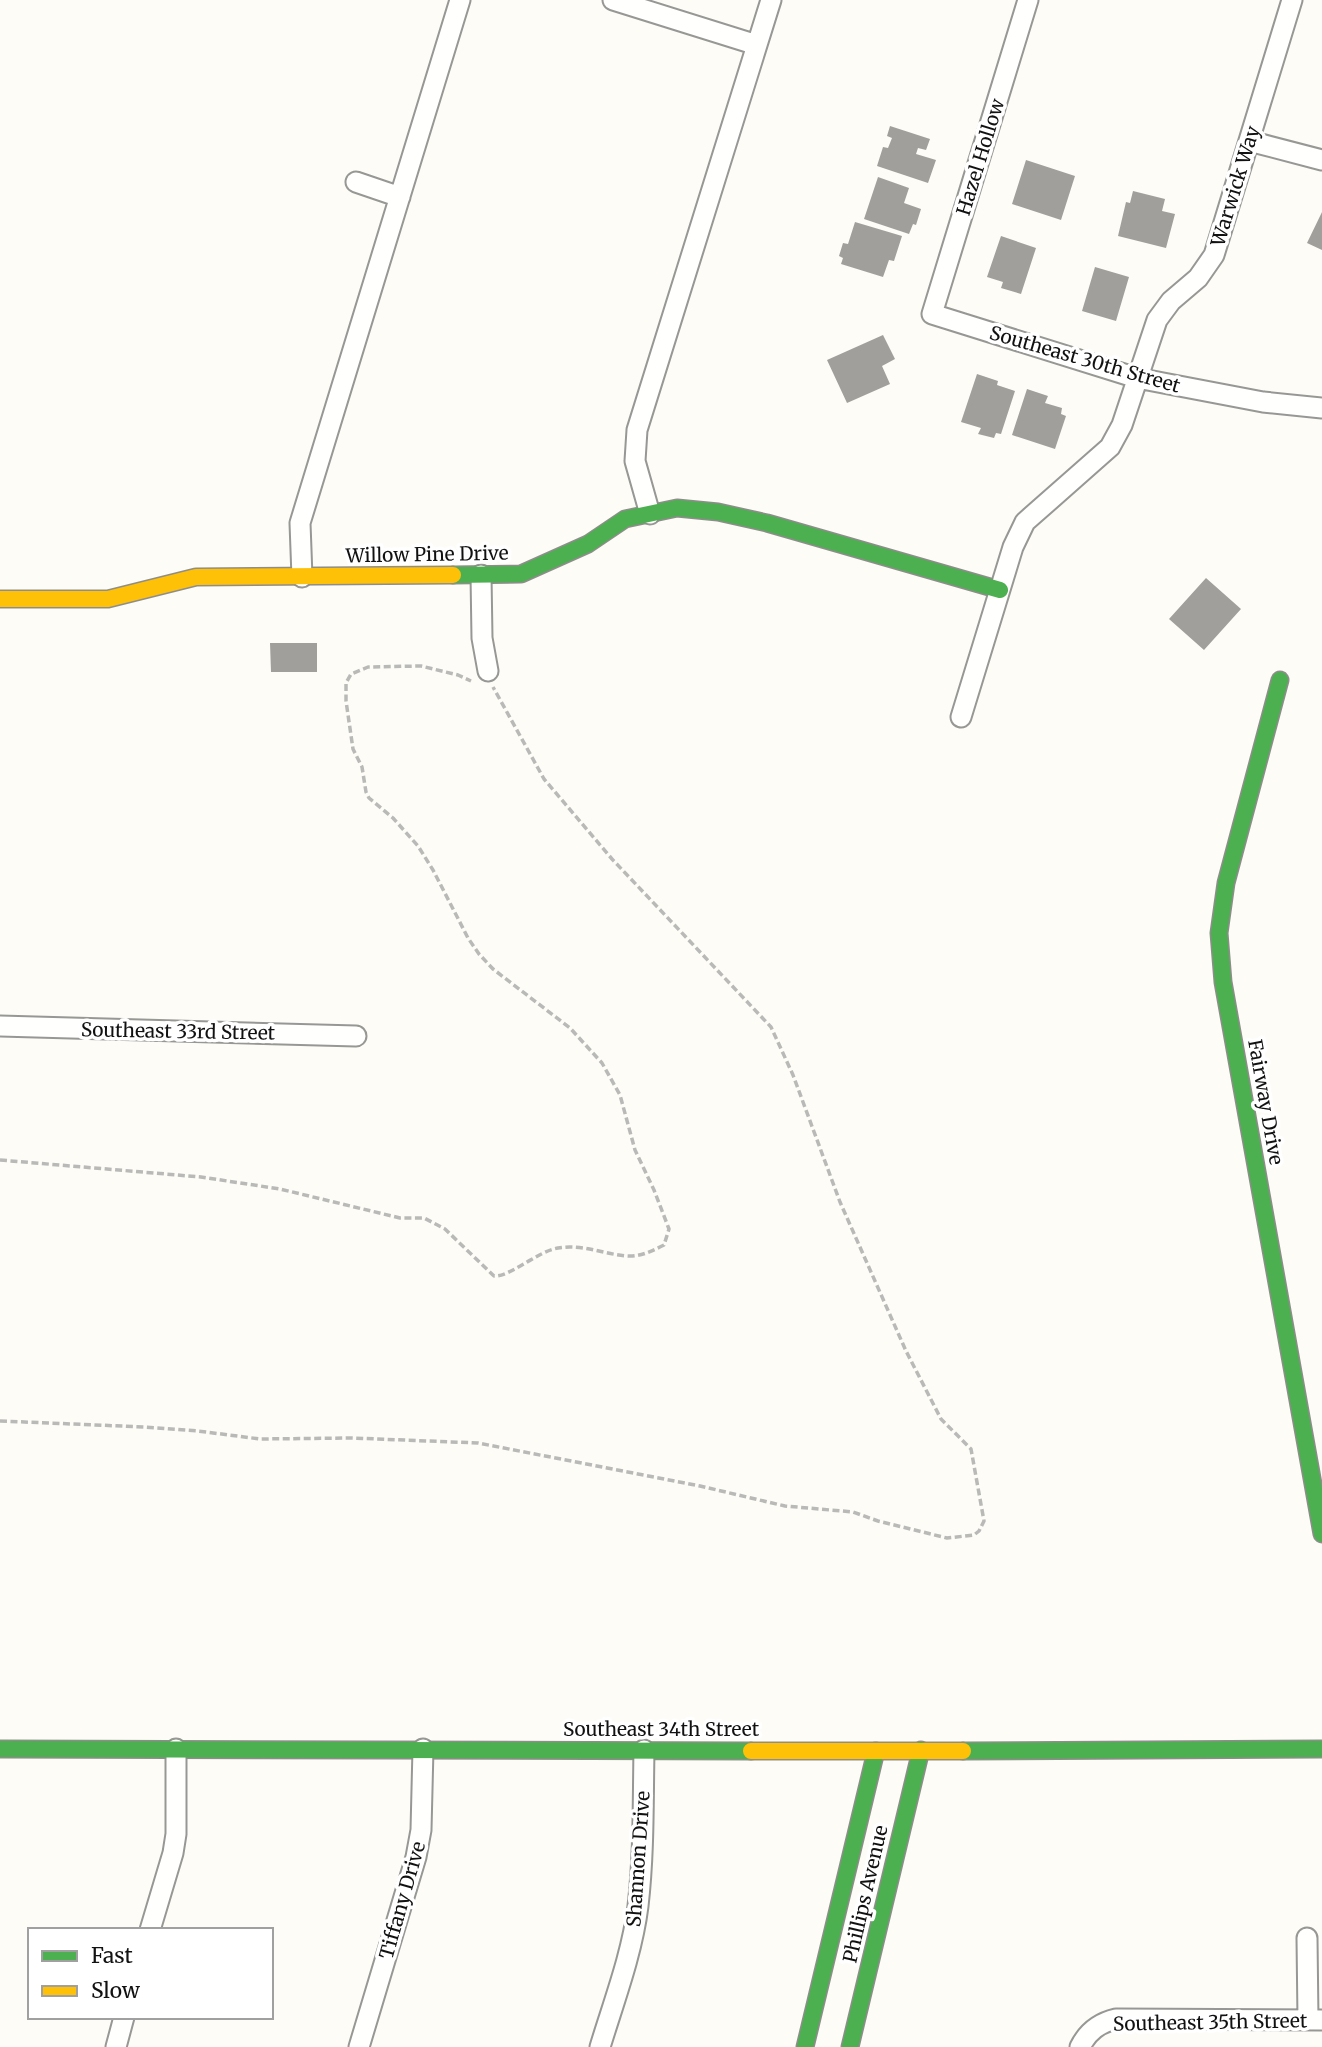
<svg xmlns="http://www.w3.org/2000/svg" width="1322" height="2047" viewBox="0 0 1322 2047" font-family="Merriweather,serif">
  <rect width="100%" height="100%" fill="#fdfcf7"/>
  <path fill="#a19f9c" d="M890,126L930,139L926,150L918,148L916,154L936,160L928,183L877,166L883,147L888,148L892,138L887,136Z
    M1026,160L1075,176L1061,220L1012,204Z
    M878,177L909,188L904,203L921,209L916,225L913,224L909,234L864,219Z
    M1133,191L1165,199L1162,211L1175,214L1166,248L1118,236L1126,202L1130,203Z
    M1322,212V250L1307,243Z
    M855,222L902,236L894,261L889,260L883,277L841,264L843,258L839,256L843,243L848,244Z
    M1001,236L1036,248L1021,294L1001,288L1003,282L987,277Z
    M1095,267L1129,277L1116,321L1082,311Z
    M883,335L895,359L882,366L890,384L847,403L827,360Z
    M977,374L998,381L997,385L1015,391L1001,434L996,433L994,438L978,434L981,428L961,422Z
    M1027,389L1048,396L1045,403L1062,408L1061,414L1066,416L1055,449L1012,435Z
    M1206,578L1241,609L1204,650L1169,619Z
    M270,643H317V672H271Z"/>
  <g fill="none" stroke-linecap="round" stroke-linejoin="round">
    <defs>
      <path id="street" d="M613,0L757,45
        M1028,0L932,314L1137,378L1263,402L1322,408
        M1249,141L1322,160
        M356,182L400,197
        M650,514L635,461L637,430L771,0
        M481,575L482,638L488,671
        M302,577L300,523L460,0
        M961,717L1013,547L1025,522L1110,447L1122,425L1157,320L1171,301L1198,278L1214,255L1292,0
        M0,1026L356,1036
        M150,1930L173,1853L176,1834V1749
        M1307,1938L1308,2020
        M116,2047L124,2017
        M359,2047L416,1857L421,1830L423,1749
        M600,2047C614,2001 632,1954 638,1906C644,1854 643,1802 644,1750
        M1080,2047C1088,2031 1099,2023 1116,2019L1322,2020"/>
      <path id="fast" d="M453,575L521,574L588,544L625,519L677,508L718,512L767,523L1000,590
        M1280,680L1226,883L1219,933L1223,982L1322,1534
        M0,1749L751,1751
        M963,1751L1322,1749
        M805,2047L876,1751
        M850,2047L921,1750"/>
      <path id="slow" d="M0,599H108L196,577L453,575
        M751,1751H963"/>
    </defs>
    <use href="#street" stroke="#979795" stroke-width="23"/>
    <use href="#fast" stroke="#8e8d8b" stroke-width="19"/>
    <use href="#slow" stroke="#8e8d8b" stroke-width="19"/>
    <path stroke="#b9b9b8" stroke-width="3.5" stroke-dasharray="7 3.5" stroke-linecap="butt" d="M0,1160L201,1177L280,1189L400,1218H424L445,1229L494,1276C510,1277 538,1251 558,1248C583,1244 603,1254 627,1256C640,1257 652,1251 664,1245L669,1229L654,1190L635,1150L620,1095L602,1063L570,1028L493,969L479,954L468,938L433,870L418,846L393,818L369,798L366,792L362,767L353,749L346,701V683L351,674L368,667L421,666L458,675L471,681
      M0,1421L145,1427L198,1431L260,1439L352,1438L478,1443L700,1486L785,1506L853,1512L878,1521L947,1538L974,1535L979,1531L984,1521L971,1449L941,1419L906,1351L840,1202L793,1075L771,1027L612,859L544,779L493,687"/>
    <use href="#street" stroke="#fffffe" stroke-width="19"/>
    <use href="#fast" stroke="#4caf50" stroke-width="16"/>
    <use href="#slow" stroke="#ffc107" stroke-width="16"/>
  </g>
  <g text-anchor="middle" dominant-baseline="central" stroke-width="7" stroke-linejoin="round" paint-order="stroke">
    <g font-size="19" fill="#111" stroke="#fff">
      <text transform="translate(980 157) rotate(-73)">Hazel Hollow</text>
      <text transform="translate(1235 186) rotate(-73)">Warwick Way</text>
      <text transform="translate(1085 359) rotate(16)">Southeast 30th Street</text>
      <text transform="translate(427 554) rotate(-1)">Willow Pine Drive</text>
      <text transform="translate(178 1031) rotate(1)">Southeast 33rd Street</text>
      <text transform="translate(1266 1102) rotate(80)">Fairway Drive</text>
      <text x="661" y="1729">Southeast 34th Street</text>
      <text transform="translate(638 1859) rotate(-86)">Shannon Drive</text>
      <text transform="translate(865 1894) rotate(-77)">Phillips Avenue</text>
      <text transform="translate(402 1900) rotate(-74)">Tiffany Drive</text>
      <text transform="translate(1210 2022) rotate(-1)">Southeast 35th Street</text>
    </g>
  </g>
  <rect x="28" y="1928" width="245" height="91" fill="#ffffff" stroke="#a0a0a0" stroke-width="2"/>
  <rect x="42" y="1951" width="35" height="10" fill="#4caf50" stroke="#a0a0a0" stroke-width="2"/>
  <text x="91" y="1963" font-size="21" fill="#111111">Fast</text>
  <rect x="42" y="1986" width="35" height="10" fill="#ffc107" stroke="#a0a0a0" stroke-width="2"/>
  <text x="91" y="1998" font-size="21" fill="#111111">Slow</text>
</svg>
